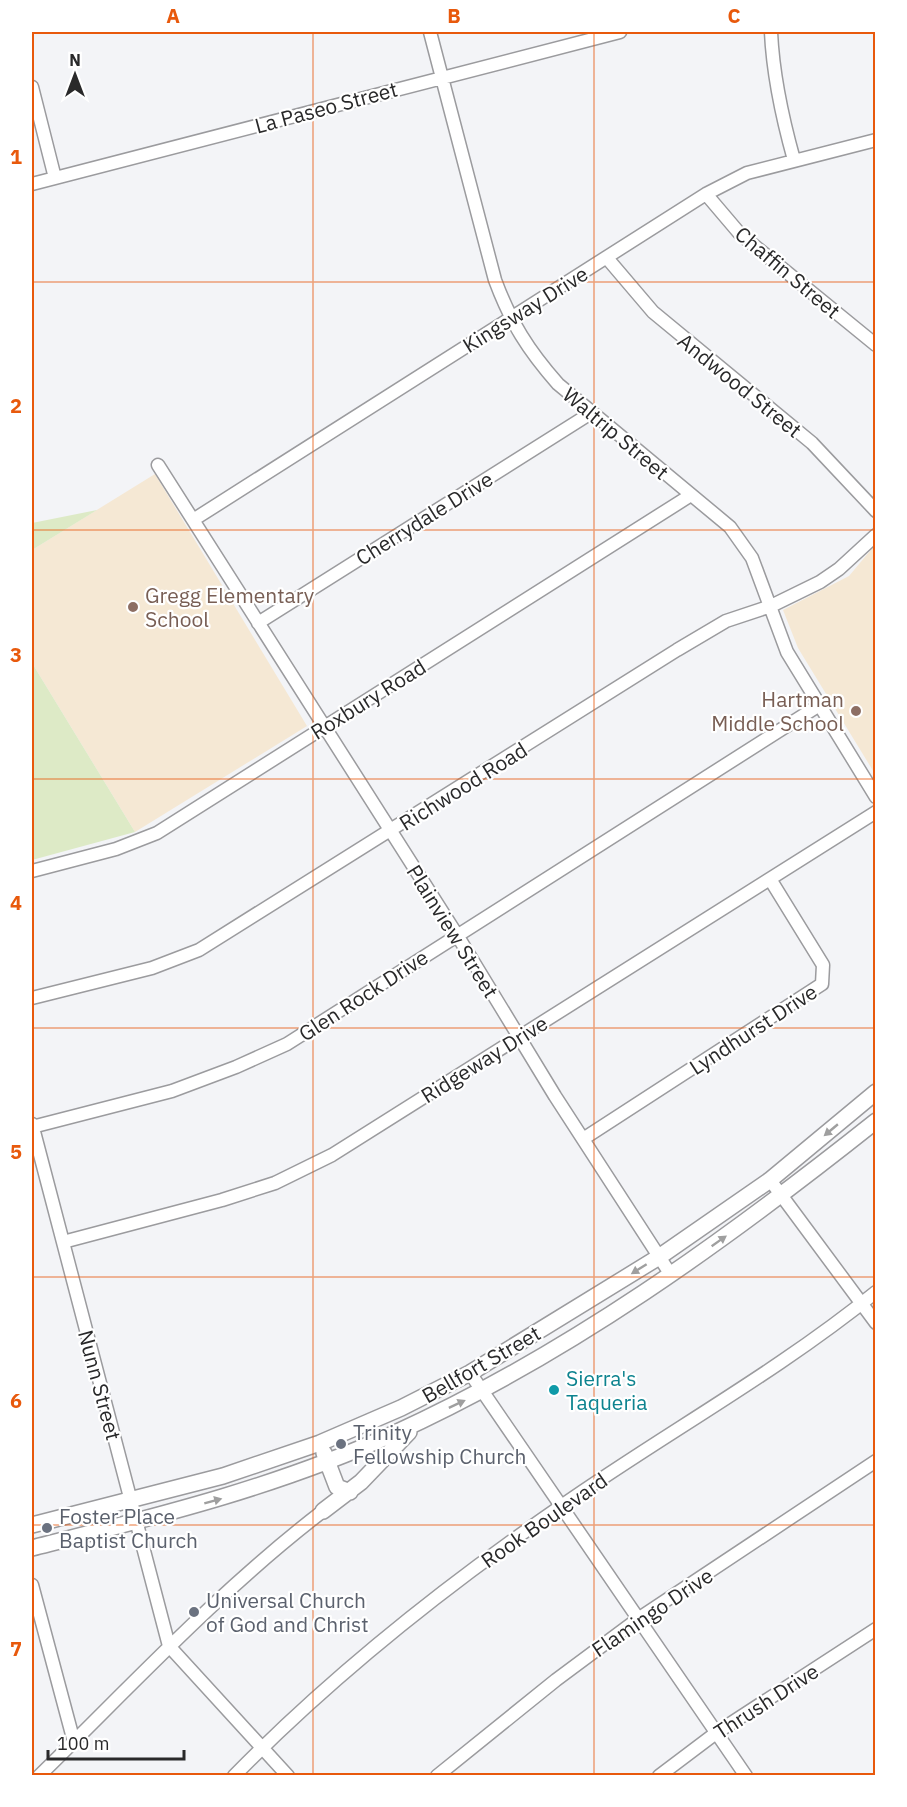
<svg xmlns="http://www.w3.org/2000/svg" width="907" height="1807" viewBox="0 0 907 1807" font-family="'IBM Plex Sans',sans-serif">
  <rect width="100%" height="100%" fill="#f3f4f7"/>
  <path fill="#f5e8d4" d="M155,474L307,726L135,832L32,663V550Z
    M875,545V774L798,648L783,610L849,576Z"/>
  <path fill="#ddeac6" d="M97,510L32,550V523Z
    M32,663L135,832L32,860Z"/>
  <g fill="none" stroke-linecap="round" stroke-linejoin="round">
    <defs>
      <path id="minor" d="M430,32L495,280C511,323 528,350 558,384L730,527L752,558L787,652L876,797
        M771,32C773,76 782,117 794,160
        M32,87L55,178
        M32,184L620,32
        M706,194L740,234L876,345
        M607,258L653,312L812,443L876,511
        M158,465L457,935L555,1096L671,1275
        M193,520L706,194L747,173L876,140
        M258,623L591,413
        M32,871L116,849L157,833L691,495
        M32,998L152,968L199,950L677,650L726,621L771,606L820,582L839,569L876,535
        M32,1124L169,1646L288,1776
        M32,1127L172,1091L236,1067L287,1044L818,706
        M583,1139L822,984L823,965L770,879
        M770,1180L876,1323
        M63,1242L222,1200L275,1183L332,1155L876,812
        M470,1373L746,1776
        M32,1585L74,1742
        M39,1776C132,1685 220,1590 323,1511
        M234,1776C333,1675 444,1587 560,1507C664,1434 776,1373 876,1292
        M437,1776L556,1680L638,1619L876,1461
        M659,1776L716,1733L876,1629"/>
      <path id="major" d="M324,1453L337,1487L350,1492
        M323,1511L361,1482L409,1432
        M32,1525L223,1476L320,1443L401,1408L470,1373L659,1257L770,1180L876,1092
        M32,1548C154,1517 277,1487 393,1434C569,1354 725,1241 876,1121"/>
    </defs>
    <use href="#minor" stroke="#9b9b9e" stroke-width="15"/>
    <use href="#major" stroke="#9b9b9e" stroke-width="18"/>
    <use href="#minor" stroke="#fff" stroke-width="12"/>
    <use href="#major" stroke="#fff" stroke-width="15"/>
  </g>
  <defs><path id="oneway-solid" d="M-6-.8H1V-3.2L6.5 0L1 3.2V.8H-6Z" transform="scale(1.5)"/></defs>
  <g fill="#9f9f9f">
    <use href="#oneway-solid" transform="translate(831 1130) rotate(140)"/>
    <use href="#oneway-solid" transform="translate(719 1241) rotate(-35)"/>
    <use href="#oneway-solid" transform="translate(639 1269) rotate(148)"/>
    <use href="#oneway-solid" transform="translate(457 1404) rotate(-25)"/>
    <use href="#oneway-solid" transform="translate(213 1501) rotate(-15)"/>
  </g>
  <path fill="none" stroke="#e8590c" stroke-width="1.5" stroke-opacity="0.55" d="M313,32V1776M594,32V1776M32,282H876M32,530H876M32,779H876M32,1028H876M32,1277H876M32,1525H876"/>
  <g fill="#8d6e63" stroke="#fff" stroke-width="2">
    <circle cx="133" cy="607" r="6"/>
    <circle cx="856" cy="711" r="6"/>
  </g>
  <circle fill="#0f9aa8" stroke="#fff" stroke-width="2" cx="554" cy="1390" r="6"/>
  <g fill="#6b7280" stroke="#fff" stroke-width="2">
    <circle cx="341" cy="1444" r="6"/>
    <circle cx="47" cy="1528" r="6"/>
    <circle cx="194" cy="1612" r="6"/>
  </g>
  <g text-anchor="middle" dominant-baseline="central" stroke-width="4.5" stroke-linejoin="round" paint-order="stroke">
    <g font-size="21" fill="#29292a" stroke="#fff">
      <text transform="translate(326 107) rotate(-15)">La Paseo Street</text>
      <text transform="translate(788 272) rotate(40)">Chaffin Street</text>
      <text transform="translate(525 309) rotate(-32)">Kingsway Drive</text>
      <text transform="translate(740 385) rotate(39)">Andwood Street</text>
      <text transform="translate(616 433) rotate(40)">Waltrip Street</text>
      <text transform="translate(424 518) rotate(-32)">Cherrydale Drive</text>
      <text transform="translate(368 699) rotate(-32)">Roxbury Road</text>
      <text transform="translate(463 786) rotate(-32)">Richwood Road</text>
      <text transform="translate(453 931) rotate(58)">Plainview Street</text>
      <text transform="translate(363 995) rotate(-33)">Glen Rock Drive</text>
      <text transform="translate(753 1029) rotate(-33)">Lyndhurst Drive</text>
      <text transform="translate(484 1059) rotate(-32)">Ridgeway Drive</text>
      <text transform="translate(481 1364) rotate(-30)">Bellfort Street</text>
      <text transform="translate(100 1385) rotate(75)">Nunn Street</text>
      <text transform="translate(544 1520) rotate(-35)">Rook Boulevard</text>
      <text transform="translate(652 1612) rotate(-34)">Flamingo Drive</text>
      <text transform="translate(766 1701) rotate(-33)">Thrush Drive</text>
    </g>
    <g font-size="21" fill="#785e54" stroke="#fff" text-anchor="start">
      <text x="145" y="595">Gregg Elementary<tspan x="145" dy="24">School</tspan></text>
      <text x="844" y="699" text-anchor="end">Hartman<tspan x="844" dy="24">Middle School</tspan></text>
    </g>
    <g font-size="21" fill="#0d838f" stroke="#fff" text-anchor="start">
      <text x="566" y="1378">Sierra's<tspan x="566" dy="24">Taqueria</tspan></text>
    </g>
    <g font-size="21" fill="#5b616d" stroke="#fff" text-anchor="start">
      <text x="353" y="1432">Trinity<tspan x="353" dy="24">Fellowship Church</tspan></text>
      <text x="59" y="1516">Foster Place<tspan x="59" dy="24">Baptist Church</tspan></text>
      <text x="206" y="1600">Universal Church<tspan x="206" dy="24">of God and Christ</tspan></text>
    </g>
  </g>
  <rect width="907" height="1807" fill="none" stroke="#ffffff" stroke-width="66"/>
  <g transform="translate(75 75)" stroke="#ffffff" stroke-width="4.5" paint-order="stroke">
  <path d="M0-4.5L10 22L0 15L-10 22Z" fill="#29292a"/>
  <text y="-9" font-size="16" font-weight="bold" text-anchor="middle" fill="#29292a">N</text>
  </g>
  <path d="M48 1750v9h136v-9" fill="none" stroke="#29292a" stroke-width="3"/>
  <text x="57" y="1750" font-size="18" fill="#29292a" stroke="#ffffff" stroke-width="4.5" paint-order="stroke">100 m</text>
  <rect x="33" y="33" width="841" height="1741" fill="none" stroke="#e8590c" stroke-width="2"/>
  <g font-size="20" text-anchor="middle" font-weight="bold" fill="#e8590c">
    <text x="173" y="23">A</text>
    <text x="454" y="23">B</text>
    <text x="734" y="23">C</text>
    <text x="16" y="164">1</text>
    <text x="16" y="413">2</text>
    <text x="16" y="662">3</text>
    <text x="16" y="910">4</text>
    <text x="16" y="1159">5</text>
    <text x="16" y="1408">6</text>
    <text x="16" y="1656">7</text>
  </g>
</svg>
